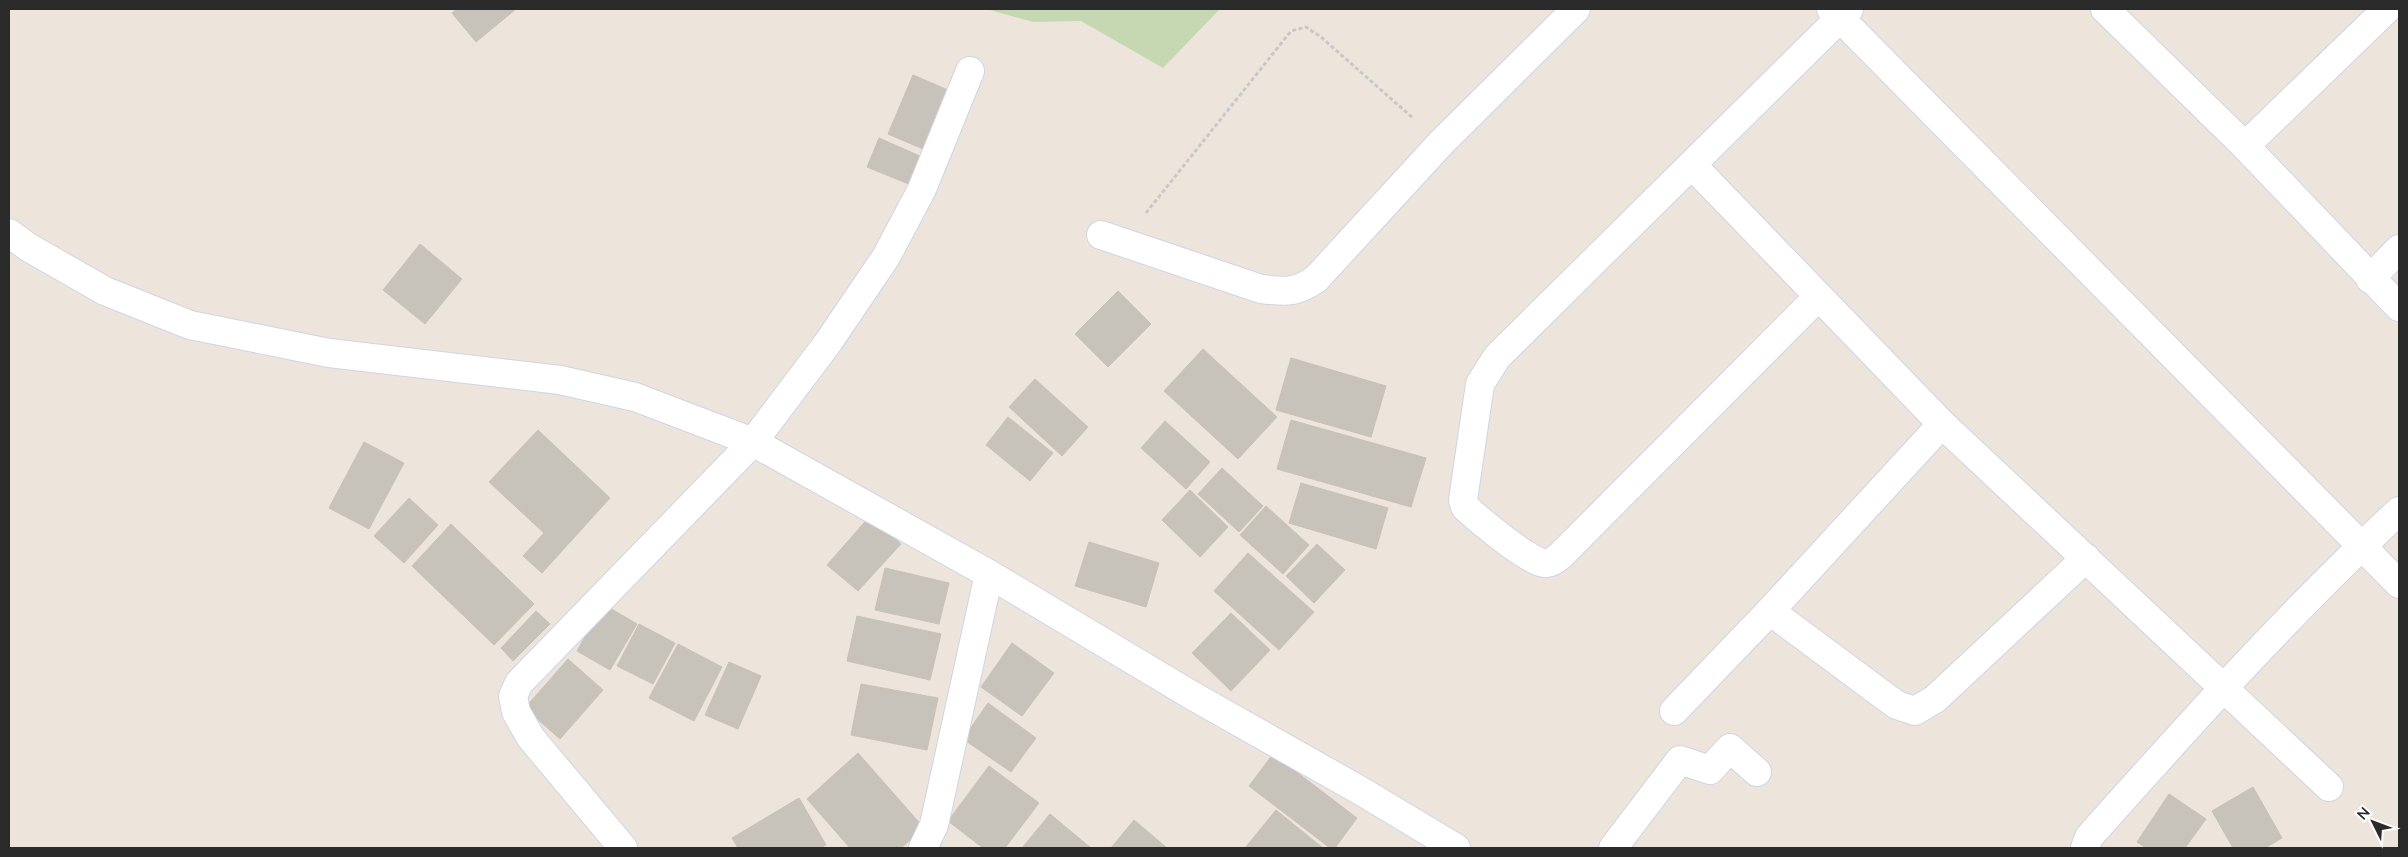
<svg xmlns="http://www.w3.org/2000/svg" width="2408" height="857" viewBox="0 0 2408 857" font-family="Lato,sans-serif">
  <rect width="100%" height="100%" fill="#ede5db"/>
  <path fill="#c5d8b1" d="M986,9H1220L1163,68L1081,21L1034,22Z"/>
  <path fill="#c8c3ba" stroke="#c9c1b5" d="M457,9H516L476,42L452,13Z
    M913,75L948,90L923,149L888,134Z
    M879,138L922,157L911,185L867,167Z
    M420,244L462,279L425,324L383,290Z
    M1118,291L1151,324L1108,367L1075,334Z
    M1203,349L1277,417L1238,459L1164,391Z
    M1291,358L1386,386L1371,437L1276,410Z
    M1035,379L1088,427L1062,456L1009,407Z
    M1008,417L1053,453L1030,481L986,445Z
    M1291,420L1426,458L1411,507L1277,469Z
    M1165,421L1210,462L1186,489L1141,448Z
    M538,430L610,498L542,573L523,556L544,533L489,482Z
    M364,442L404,463L369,529L329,508Z
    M1222,468L1263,506L1239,532L1198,494Z
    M1301,483L1388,508L1376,549L1289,523Z
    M1190,490L1228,527L1200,557L1162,520Z
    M409,498L438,525L404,563L374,536Z
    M1266,506L1309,545L1283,574L1240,535Z
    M870,516L901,544L858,591L827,565Z
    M451,524L534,604L494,645L412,566Z
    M1089,542L1159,563L1146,607L1075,586Z
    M1317,544L1345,570L1314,603L1286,576Z
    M1248,553L1314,612L1279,650L1214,591Z
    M885,568L949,583L939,624L875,610Z
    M603,604L637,624L610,670L577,651Z
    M536,611L550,624L513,661L501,648Z
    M1231,613L1270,650L1231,691L1192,653Z
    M857,616L941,634L930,680L847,661Z
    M639,624L675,643L653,684L617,666Z
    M1012,643L1054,673L1022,716L981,687Z
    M678,644L722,667L694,721L649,698Z
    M568,659L603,690L560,739L525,708Z
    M729,662L761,676L738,729L705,715Z
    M861,684L938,698L927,750L851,735Z
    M988,703L1036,738L1011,772L963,739Z
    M858,753L924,828L901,848H850L807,799Z
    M1273,754L1357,818L1335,848H1330L1249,786Z
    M989,766L1039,803L1005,848H983L948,821Z
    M2253,787L2282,838L2265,848H2233L2212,811Z
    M2169,794L2206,819L2185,848H2146L2137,842Z
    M799,798L826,845L820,848H738L732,838Z
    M1276,810L1323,848H1245Z
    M1050,814L1091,848H1022Z
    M1134,820L1167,848H1111Z"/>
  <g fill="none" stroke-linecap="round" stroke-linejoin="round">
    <defs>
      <path id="minor" d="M1831,9L2399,584
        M2105,9L2245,146L2399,307
        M2245,146L2387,9
        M1692,165L1942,424L2329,787
        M9,233L28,247L105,291L190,325L329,353L560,380L635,397L753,442L989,574L1193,696L1361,791L1456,848
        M1101,235L1261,289C1285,292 1296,293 1316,279L1441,143L1576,9
        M2370,279L2399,249
        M1818,297L1561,555C1556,559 1551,564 1544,563C1529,562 1478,519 1465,507L1463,500L1480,384L1497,357L1849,9
        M1770,611L1883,695L1897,705L1915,711L1935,699L2086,558
        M1674,711L1770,611L1942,424
        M623,848L531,738L516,712L513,696L519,683L753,442L827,344L886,257L922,189L970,71
        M923,848L934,825L989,574
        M1613,848L1680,760L1710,770L1730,748L1757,772
        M2085,848L2089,837C2189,725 2289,613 2399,511"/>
    </defs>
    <use href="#minor" stroke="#d0d4e4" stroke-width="30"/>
    <path stroke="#c8c8c8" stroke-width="3" stroke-dasharray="4 2.5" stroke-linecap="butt" d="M1146,213L1291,31L1306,27L1321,37L1414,119"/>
    <use href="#minor" stroke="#fff" stroke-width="28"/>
  </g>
  <rect width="2408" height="857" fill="none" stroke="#2a2a2a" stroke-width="20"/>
  <g transform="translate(2373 822) rotate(312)" stroke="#ffffff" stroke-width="4" paint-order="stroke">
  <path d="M0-4L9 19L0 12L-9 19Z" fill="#2a2a2a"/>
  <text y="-8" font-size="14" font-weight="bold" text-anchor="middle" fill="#2a2a2a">N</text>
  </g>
</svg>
